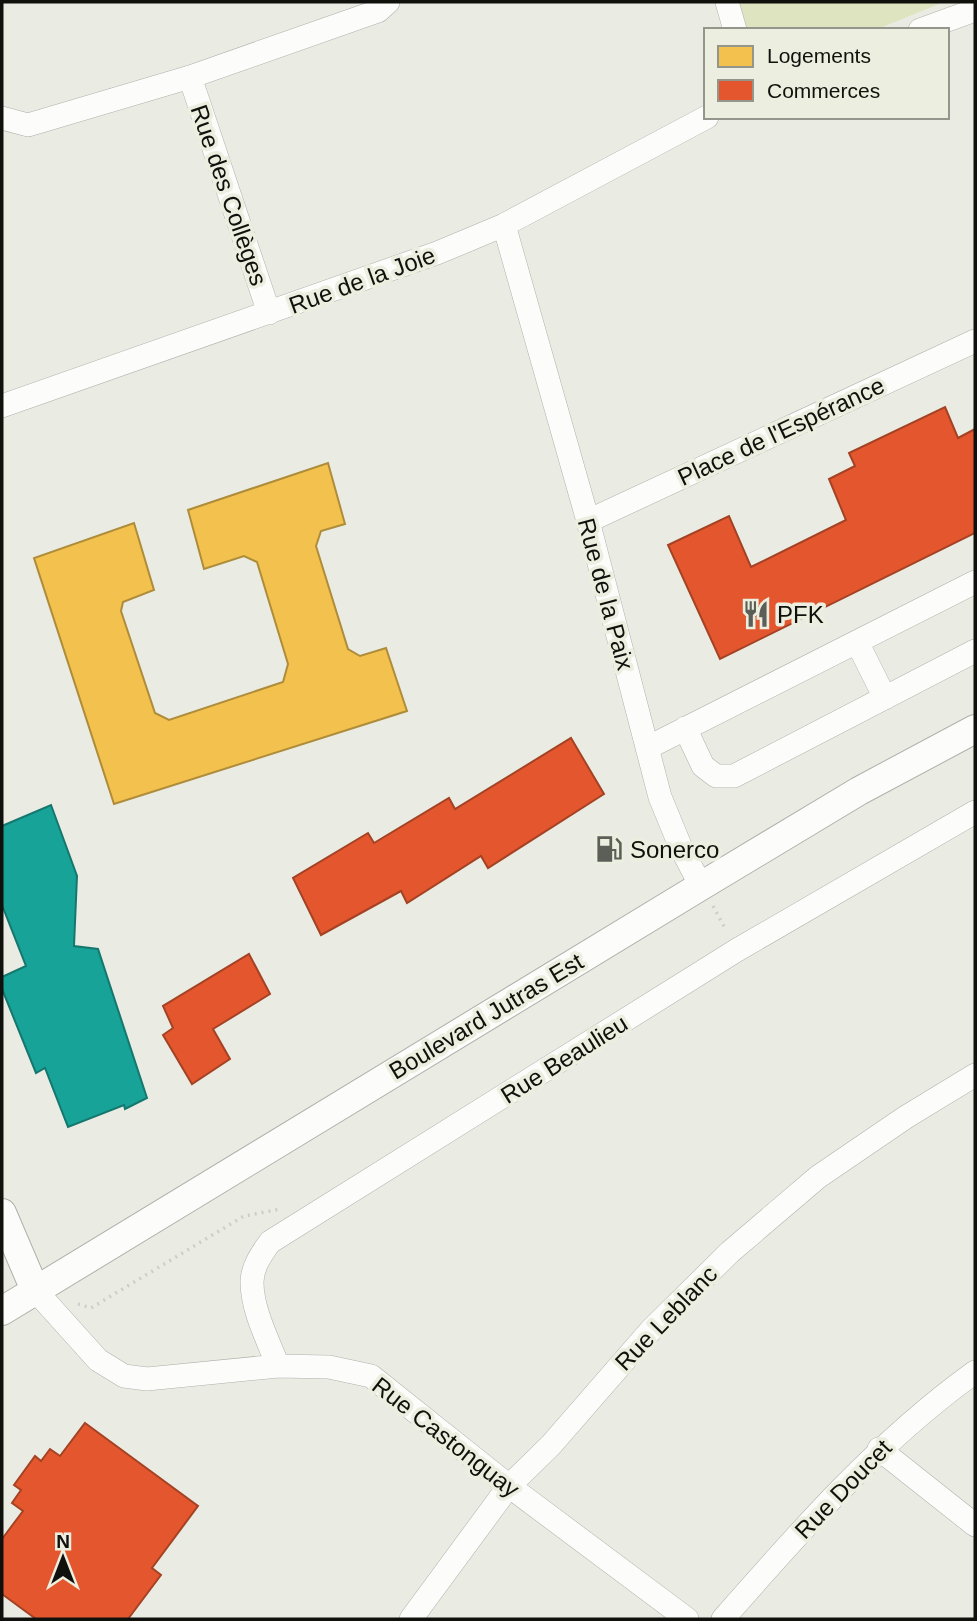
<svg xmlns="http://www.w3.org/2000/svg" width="977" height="1621" viewBox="0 0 977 1621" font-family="Helvetica,sans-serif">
  <rect width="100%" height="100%" fill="#eaece4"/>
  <path fill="#dde4bf" d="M738,2H944L875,30H746Z"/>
  <path fill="#f2c14e" stroke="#ae8c3a" stroke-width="2" d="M328,463L345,524L321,531L316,546L348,649L360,656L386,648L407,711L114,804L34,558L134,523L154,590L123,602L121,611L155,713L169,720L283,682L288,664L257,562L244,556L204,569L188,510Z"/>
  <path fill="#e4572e" stroke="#a44224" stroke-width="2" d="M945,407L958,438L975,429V533L720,659L668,545L729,516L751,567L846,520L829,479L855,466L849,453Z
    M571,738L604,794L488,868L481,856L407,903L401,891L321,935L293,878L368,833L374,843L449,798L455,809Z
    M249,954L270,994L213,1029L230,1059L192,1084L163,1035L173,1028L163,1006Z
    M85,1423L198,1506L152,1568L161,1575L128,1619H36L2,1594V1539L23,1511L12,1503L21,1490L14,1485L35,1456L41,1461L50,1449L60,1456Z"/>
  <path fill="#17a398" stroke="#15776e" stroke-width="2" d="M51,805L77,876L74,946L98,949L147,1098L125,1109L124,1105L68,1127L45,1068L36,1073L2,989V977L26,966L2,905V826Z"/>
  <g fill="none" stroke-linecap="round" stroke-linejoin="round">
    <defs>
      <path id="minor" d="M727,2L735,30
        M920,30L975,10
        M190,77L269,313
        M2,118L28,125L190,77L378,11L388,2
        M504,225L588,521L660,797L681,848L701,886
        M2,406L437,253L504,225L707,117
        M588,521L975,341
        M857,642L885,698
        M685,728L703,766L716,776H734L975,651
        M647,748L975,582
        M35,1290L98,1360L124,1376L147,1379L278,1366L329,1367L371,1376L509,1486L687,1619
        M278,1366C268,1340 252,1310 252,1282C252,1267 262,1253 270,1242L737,950L975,812
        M879,1449L975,1525
        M411,1619L509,1486L551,1445L651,1330L730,1252L818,1177L906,1117L975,1075
        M723,1619C801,1530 879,1441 975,1372"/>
      <path id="major" d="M2,1213L35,1290
        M2,1311L701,886L859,791L975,729"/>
    </defs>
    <use href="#minor" stroke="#afb0aa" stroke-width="24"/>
    <use href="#major" stroke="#afb0aa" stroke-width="30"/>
    <path stroke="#cdcdca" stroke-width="3.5" stroke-dasharray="2 5" stroke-linecap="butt" d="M713,906L726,930
      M78,1304L91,1308L244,1216L281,1209"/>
    <use href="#minor" stroke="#fcfcfb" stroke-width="23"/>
    <use href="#major" stroke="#fcfcfb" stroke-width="28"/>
  </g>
  <defs>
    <symbol id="restaurant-bare" viewBox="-9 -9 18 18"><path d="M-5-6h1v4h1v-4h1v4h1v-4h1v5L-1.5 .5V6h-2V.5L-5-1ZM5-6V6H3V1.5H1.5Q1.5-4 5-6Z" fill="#5c5e58" stroke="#ecefe0" stroke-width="2.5" paint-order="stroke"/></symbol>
    <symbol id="fuel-bare" viewBox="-9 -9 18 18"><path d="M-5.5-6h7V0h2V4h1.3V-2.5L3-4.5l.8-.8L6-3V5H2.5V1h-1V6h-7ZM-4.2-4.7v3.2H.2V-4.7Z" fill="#5c5e58" stroke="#ecefe0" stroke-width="2.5" paint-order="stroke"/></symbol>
  </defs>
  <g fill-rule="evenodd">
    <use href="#restaurant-bare" x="737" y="595" width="38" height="38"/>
    <use href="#fuel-bare" x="590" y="830" width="38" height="38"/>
  </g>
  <g text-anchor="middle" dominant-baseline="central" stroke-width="7" stroke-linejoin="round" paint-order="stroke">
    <g font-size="24" fill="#10110c" stroke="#ecefe0">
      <text transform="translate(229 195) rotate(71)">Rue des Collèges</text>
      <text transform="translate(362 280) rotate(-20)">Rue de la Joie</text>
      <text transform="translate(781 431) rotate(-25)">Place de l'Espérance</text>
      <text transform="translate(606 594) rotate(75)">Rue de la Paix</text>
      <text transform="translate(486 1016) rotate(-31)">Boulevard Jutras Est</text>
      <text transform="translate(564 1059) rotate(-32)">Rue Beaulieu</text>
      <text transform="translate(666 1318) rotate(-46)">Rue Leblanc</text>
      <text transform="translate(446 1437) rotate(38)">Rue Castonguay</text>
      <text transform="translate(843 1489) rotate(-46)">Rue Doucet</text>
    </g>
    <g font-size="24" fill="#10110c" stroke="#ecefe0" text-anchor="start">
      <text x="777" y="614">PFK</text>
      <text x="630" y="849">Sonerco</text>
    </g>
  </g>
  <rect width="977" height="1621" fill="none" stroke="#10110c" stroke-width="7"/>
  <rect x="704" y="28" width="245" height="91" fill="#ecefe0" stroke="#94968b" stroke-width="2"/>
  <rect x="718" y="46" width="35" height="21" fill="#f2c14e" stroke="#94968b" stroke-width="2"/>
  <text x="767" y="63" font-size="21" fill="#10110c">Logements</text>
  <rect x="718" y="80" width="35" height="21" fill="#e4572e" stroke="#94968b" stroke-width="2"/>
  <text x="767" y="98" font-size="21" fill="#10110c">Commerces</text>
  <g transform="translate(63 1558)" stroke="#ecefe0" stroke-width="5" paint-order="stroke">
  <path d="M0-5L12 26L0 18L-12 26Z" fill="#10110c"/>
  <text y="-10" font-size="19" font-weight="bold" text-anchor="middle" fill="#10110c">N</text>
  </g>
</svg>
